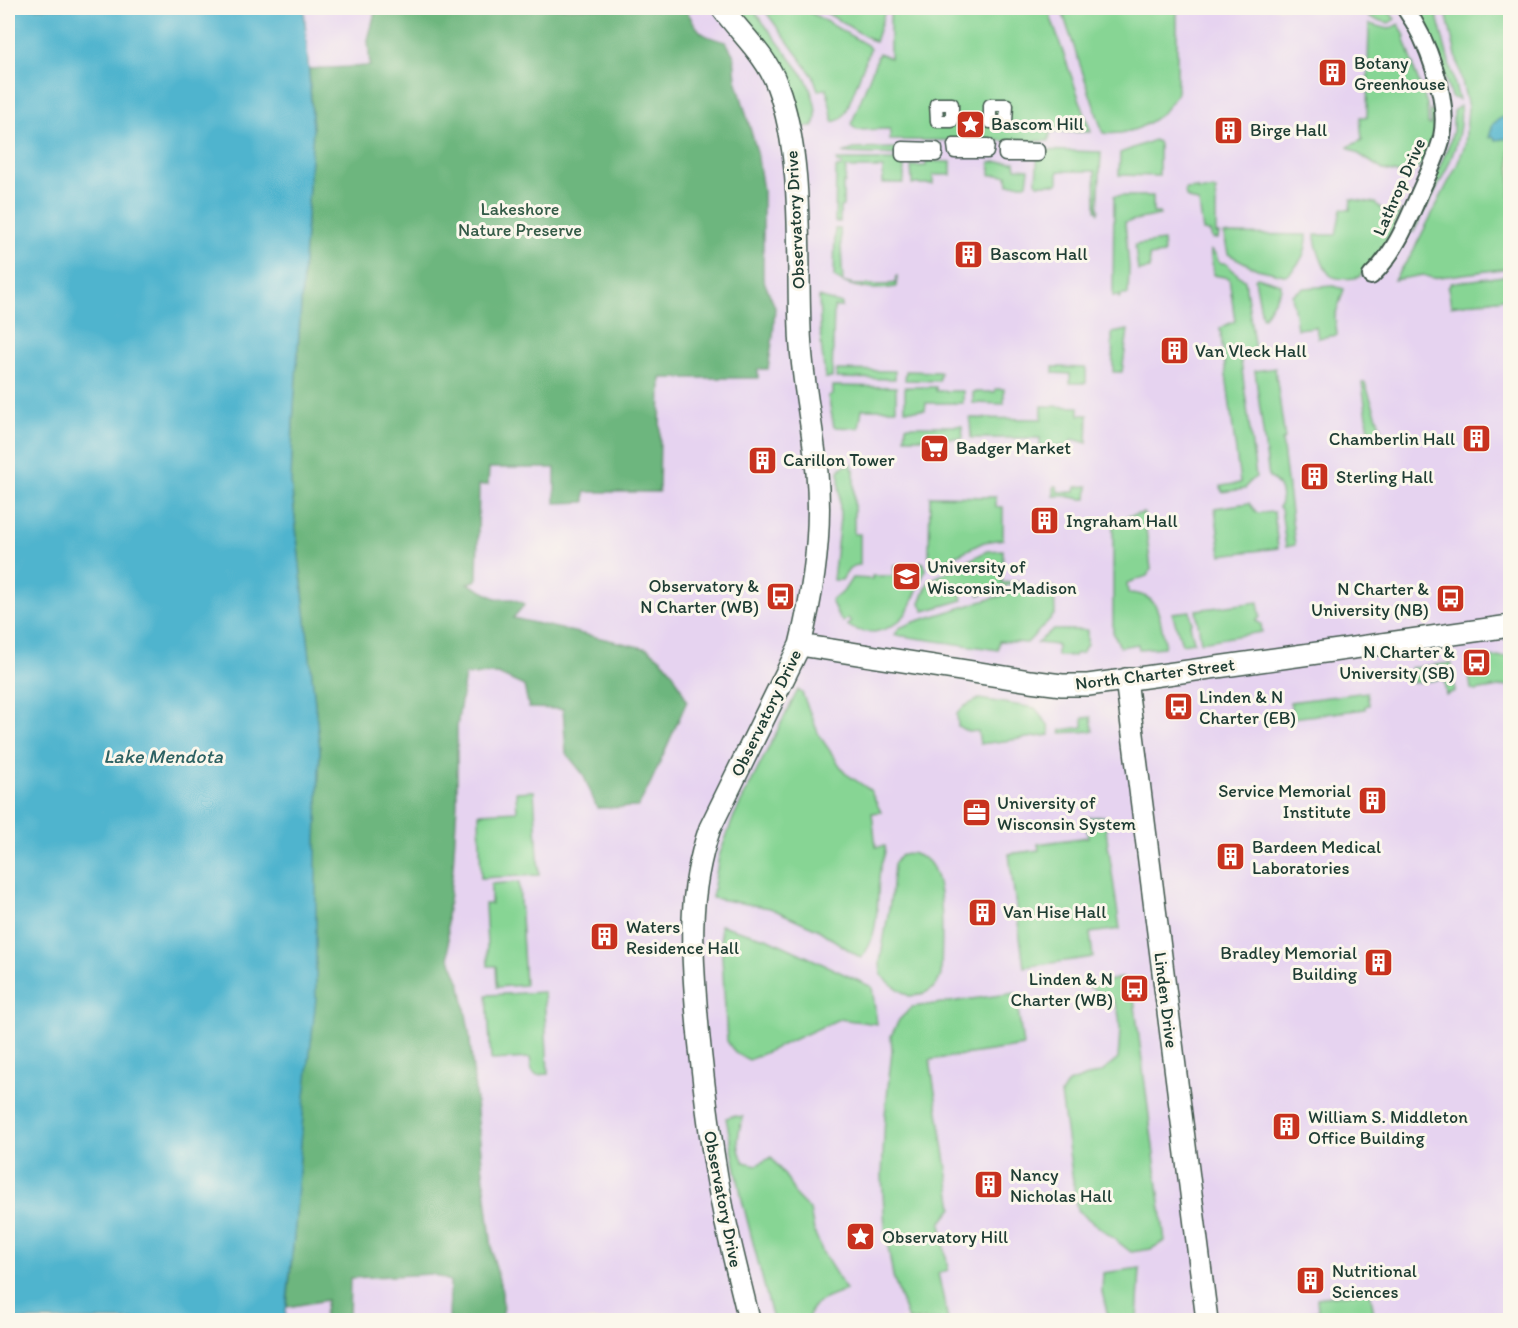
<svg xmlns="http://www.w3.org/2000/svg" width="1518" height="1328" viewBox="0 0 1518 1328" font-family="Itim,sans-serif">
  <rect width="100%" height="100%" fill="#fbf7ec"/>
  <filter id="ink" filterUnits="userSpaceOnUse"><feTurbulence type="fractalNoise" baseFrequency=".0167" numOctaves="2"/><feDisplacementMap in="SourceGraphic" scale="12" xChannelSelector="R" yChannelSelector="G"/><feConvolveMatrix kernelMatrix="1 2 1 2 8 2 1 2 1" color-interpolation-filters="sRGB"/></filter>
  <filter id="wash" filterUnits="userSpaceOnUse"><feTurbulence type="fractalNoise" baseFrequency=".008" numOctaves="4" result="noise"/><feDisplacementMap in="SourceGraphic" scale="24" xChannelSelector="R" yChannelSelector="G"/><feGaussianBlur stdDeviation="1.35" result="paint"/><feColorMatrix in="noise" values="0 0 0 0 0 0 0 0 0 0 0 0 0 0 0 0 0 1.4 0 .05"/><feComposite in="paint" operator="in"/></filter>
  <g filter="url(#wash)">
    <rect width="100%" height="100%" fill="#f3e9d1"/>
    <path fill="#e6d3f0" d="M189,8H1510V1320H285L320,750L291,482Z"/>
    <path fill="#87d594" stroke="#538964" stroke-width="1.5" d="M736,8H752L806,79C812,92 821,114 813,127L801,126L783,70Z
      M763,8H803L867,45L870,49L846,112L841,119L833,122L827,89L818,90L813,76Z
      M818,8H886L875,42Z
      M890,8H1051V18L1091,132H1050L1049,141L890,140V129L857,130L851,125L879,53L890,58Z
      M1061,8H1177V93C1164,119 1133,137 1103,133Z
      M1370,8H1386L1395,19L1389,23L1369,18Z
      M1417,8H1435L1459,100L1451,97L1437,52Z
      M1445,8H1510V268L1432,278L1423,275L1394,280L1411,255L1457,165L1465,145L1468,107Z
      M1369,24L1389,29L1399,24L1405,36L1404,37L1414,66L1413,67L1427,104L1428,124L1431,125L1430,110L1435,114C1434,136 1430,165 1407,175L1383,170L1348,147L1362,140L1360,117H1367Z
      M1460,106C1466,147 1431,197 1413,233V230L1450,142L1453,131V111Z
      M1154,140L1158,142L1159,145V176L1119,175L1120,153Z
      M902,148V155L842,153L854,149Z
      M1038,150L1101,152L1098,213L1099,210H1096L1095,171H1058V184H1038L1036,182Z
      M837,160H904V181L903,183H883V168H846L845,183H843V206L840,207V222H835L836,168L842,167V163H837Z
      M926,161L951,162V175H933V184H912L911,166H926Z
      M990,162H1015L1016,168L1029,169L1027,184H1008L1007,175H990Z
      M1198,188V190H1216V234H1219L1218,239H1212L1210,232L1203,231L1199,203L1186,197L1185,189Z
      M1114,196H1153V213H1159L1160,215L1125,222L1129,267L1128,295H1121L1119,298L1118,296H1113Z
      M1351,199L1375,203L1391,218L1399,212L1400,214C1391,238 1376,257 1359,277C1352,279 1336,280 1330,275C1323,268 1315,245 1315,235H1336L1341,209L1350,210Z
      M835,229H840L843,283H851V285H888L889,284L896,283L897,275L896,287C875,291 851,289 834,277Z
      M1224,234L1307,235C1307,253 1301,262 1288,275H1284L1257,269L1228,254Z
      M1163,241L1164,254L1149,256L1150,269L1138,271L1135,245Z
      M1210,250L1216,255L1219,263H1225L1245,281L1255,351L1240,354L1256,477L1250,481L1245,489L1222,492L1221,486L1240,483L1220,328L1235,321L1229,278L1214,275Z
      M1510,275V297L1451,306L1448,288L1451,283Z
      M1257,277L1281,284V289L1264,317H1262L1255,279Z
      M1333,286L1344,289L1335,316L1337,335L1318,338L1316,327L1297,329L1292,295L1304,288Z
      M819,297L842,304V307H834L832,378H825L821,343Z
      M1128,330L1122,372H1113L1112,333Z
      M1053,367L1086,368V383H1070V374L1053,373Z
      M1275,368L1285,439L1282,440L1295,545L1286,547L1281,509L1279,507C1285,495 1280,483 1269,477L1255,371Z
      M837,370L895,371V379L836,378Z
      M906,371L940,372L939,381L905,380Z
      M1362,383H1365L1383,434L1370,438Z
      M833,386L896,387V409H862L859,428L834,427L828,396L833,395Z
      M905,387H936V391H963V403H926L925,410H905Z
      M996,389H1004V404L973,403V392H995Z
      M1042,406L1079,407V415H1088L1087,443L1073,439L1068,446H1040V438H971L970,418L1042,419Z
      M906,426H962L963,438H905Z
      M852,463V469H854V534H860V565C850,565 847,572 842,580H833L840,518L839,471L842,467Z
      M1054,486H1057L1058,492H1075L1076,487L1088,486L1087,499C1075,500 1067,493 1054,496Z
      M930,496L996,497V507H1003V539L984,542L932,567L929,557Z
      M1249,503L1257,513L1274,512L1278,548L1221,555L1215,508Z
      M1144,513L1151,569L1147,576L1127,583L1128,593C1162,594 1158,615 1165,642L1164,647L1139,649L1138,644L1120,647L1113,632V525L1128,523L1127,516Z
      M1003,550L1002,583L1021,581L979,595L975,587L960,592L963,600L924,611L920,603L929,581L987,551Z
      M920,562L924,563L925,570C921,580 910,611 903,617C888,633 865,637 847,625L851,622L848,618L843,622L838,616L831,600L843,592L852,578L872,579V576H894V565H920Z
      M1054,587L1055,613L1053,616L1027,643L999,641L998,650L895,635L899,628L914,622L1023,589Z
      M1258,602L1260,617L1256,621L1261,624L1262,632L1201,642L1196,610Z
      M1190,611L1192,623L1190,624L1194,642L1182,644L1172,613Z
      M1052,630H1087V644L1082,653L1075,654L1074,656H1057V645L1037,643Z
      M1510,656V685L1475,691L1471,689L1468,667L1482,665L1481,659Z
      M1451,663L1455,691L1446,695L1444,679L1413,683L1411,668Z
      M798,690L802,693L819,735L845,773L870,790L881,812L872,813L876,847L885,846C886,857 882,859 880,869C876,897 881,936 861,958L817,929L770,908L712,898L719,856L734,816Z
      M1367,692L1369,705L1365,706V709L1293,718L1290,702Z
      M979,699L1035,708L1049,726L1050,735L980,744L978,731L968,732L958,726L957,714L963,707Z
      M1091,717L1093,731L1060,733L1061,730L1083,727V718Z
      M534,791L539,875L481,878L479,814L481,813L517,811L516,792Z
      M1104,816L1120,929L1090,933L1093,957L1024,967L1009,854L1039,850L1038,844L1088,837L1085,818Z
      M911,853C916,855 924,857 928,861C947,880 941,948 941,975C936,991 925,994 909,996L891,984L881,975L880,962L891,896L894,864L900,856Z
      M519,882L525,985L497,987L496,966H488L485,904H491V884Z
      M720,925L769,939L872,987L877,1024L839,1019L749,1060L735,1053L727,1041Z
      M1122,978L1125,998H1134L1165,1241L1151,1249L1131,1252L1077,1210L1061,1094L1068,1083L1102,1072L1118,1059C1119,1041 1125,1006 1108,996C1100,991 1093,991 1086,985Z
      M544,992L548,1074L536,1075L532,1071L530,1058L491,1060L487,995Z
      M1016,993L1023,1046L930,1060L953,1208L941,1223L948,1270L938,1273L948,1320H908L893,1276L885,1228L882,1176L885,1115L892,1051L891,1036L899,1020L912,1007Z
      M732,1116L743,1117C738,1133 735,1146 744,1162L757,1165L771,1157L788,1180L796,1196L810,1210L814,1231L823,1253L846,1290C831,1298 808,1300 809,1320H773L742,1200L726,1118Z
      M1140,1268L1137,1320H1109L1102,1292L1103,1273Z
      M1370,1291L1375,1320H1308V1317L1313,1312L1318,1311L1317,1298Z"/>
    <path fill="#6db67e" stroke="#467a59" stroke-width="1.5" d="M376,8H685C699,32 698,35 726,42L734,56L736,79L757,152L763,191V279L775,307L773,336L768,369H758V378H661L659,492H585V502L555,503V468H489L488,485H479L477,578L475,581L467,583L497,599H513L525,604L513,618L648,649C671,664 676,677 687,701L651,782L638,807L597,808L583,774L566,753L563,709L529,708L524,686L498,674L465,675L457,727V803L453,868L447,917L449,956L461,986L469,1031L482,1163L493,1257L502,1291L503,1320H449L450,1281L432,1274L350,1278L349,1320H323L327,1300L287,1307L295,1227L303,1115L320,750L291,482L293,421L313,129L309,69L370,66L368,40Z"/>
    <path fill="#4fb4ce" stroke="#377881" stroke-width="1.5" d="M8,8H304L313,129L293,421L291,482L320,750L316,841V999L303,1115L295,1227L285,1320H8Z
      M1502,117L1510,124V138L1495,140L1493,137L1489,138L1493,124Z"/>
  </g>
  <g filter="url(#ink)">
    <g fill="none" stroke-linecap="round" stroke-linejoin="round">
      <defs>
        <path id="pedestrian" d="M936,104H952V121H937Z
          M990,105H1007L1006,122H990Z
          M954,145H988L987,152H955Z
          M902,148L936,149V155H902Z
          M1005,149L1038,150V155H1005Z"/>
        <path id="minor" d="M1371,276C1394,254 1406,225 1418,197C1426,178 1437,158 1442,137C1450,99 1427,39 1405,8"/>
        <path id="tertiary" d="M722,8C740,33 766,55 777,85C804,156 797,253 800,329C801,378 813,425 817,473C822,530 814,589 800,645L710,828C686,897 692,957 698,1028C704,1090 711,1152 724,1214C731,1249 741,1285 749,1320
          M800,645L1030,681L1062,685H1088L1510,626
          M1126,679L1207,1320"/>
      </defs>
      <use href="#pedestrian" stroke="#3f574c" stroke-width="15"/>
      <use href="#minor" stroke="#3f574c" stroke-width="20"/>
      <use href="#tertiary" stroke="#3f574c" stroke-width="24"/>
      <use href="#pedestrian" stroke="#fff" stroke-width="12"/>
      <use href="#minor" stroke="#fff" stroke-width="16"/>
      <use href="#tertiary" stroke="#fff" stroke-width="21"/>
    </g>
  </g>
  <defs>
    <symbol id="building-square" viewBox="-11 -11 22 22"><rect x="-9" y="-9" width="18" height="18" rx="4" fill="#c8321e" stroke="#fbf7ec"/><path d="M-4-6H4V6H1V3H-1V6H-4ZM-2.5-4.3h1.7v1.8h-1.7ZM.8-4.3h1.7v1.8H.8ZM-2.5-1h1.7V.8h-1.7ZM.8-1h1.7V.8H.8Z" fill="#fff"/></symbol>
    <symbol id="sight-square" viewBox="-11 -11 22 22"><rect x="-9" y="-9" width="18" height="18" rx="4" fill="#c8321e" stroke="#fbf7ec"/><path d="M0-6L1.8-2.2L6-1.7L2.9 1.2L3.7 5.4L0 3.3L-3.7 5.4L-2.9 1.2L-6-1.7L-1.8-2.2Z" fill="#fff"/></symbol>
    <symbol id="supermarket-square" viewBox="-11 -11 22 22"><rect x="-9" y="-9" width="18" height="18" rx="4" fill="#c8321e" stroke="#fbf7ec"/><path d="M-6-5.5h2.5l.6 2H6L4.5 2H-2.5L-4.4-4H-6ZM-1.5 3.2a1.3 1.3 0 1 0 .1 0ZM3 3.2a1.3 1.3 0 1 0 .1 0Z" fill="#fff"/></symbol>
    <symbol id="university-square" viewBox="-11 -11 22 22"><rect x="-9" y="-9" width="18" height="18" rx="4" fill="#c8321e" stroke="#fbf7ec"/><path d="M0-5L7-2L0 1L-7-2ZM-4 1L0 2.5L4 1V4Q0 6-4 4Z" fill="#fff"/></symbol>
    <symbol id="bus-square" viewBox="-11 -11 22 22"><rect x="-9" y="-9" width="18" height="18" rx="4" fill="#c8321e" stroke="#fbf7ec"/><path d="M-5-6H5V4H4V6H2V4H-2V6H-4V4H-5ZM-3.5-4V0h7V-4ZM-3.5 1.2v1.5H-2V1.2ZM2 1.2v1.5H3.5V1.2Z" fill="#fff"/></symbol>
    <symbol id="office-square" viewBox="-11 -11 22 22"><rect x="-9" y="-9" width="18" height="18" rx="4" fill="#c8321e" stroke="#fbf7ec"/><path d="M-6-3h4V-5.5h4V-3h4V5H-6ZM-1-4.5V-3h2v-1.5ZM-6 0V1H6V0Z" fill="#fff"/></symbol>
  </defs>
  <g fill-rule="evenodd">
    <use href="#building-square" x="1316" y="56" width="33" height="33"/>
    <use href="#sight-square" x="954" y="108" width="33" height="33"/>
    <use href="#building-square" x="1212" y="114" width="33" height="33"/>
    <use href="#building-square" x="952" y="238" width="33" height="33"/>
    <use href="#building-square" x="1158" y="334" width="33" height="33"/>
    <use href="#building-square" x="1460" y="422" width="33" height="33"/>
    <use href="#supermarket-square" x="918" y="432" width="33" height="33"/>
    <use href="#building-square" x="746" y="444" width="33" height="33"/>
    <use href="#building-square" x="1298" y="460" width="33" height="33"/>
    <use href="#building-square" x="1028" y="504" width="33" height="33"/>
    <use href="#university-square" x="890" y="560" width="33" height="33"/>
    <use href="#bus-square" x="764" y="580" width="33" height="33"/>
    <use href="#bus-square" x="1434" y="582" width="33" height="33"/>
    <use href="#bus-square" x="1460" y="646" width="33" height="33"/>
    <use href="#bus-square" x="1162" y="690" width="33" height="33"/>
    <use href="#building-square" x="1356" y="784" width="33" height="33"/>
    <use href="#office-square" x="960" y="796" width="33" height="33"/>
    <use href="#building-square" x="1214" y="840" width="33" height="33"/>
    <use href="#building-square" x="966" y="896" width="33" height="33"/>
    <use href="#building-square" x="588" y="920" width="33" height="33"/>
    <use href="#building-square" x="1362" y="946" width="33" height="33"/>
    <use href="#bus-square" x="1118" y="972" width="33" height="33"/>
    <use href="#building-square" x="1270" y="1110" width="33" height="33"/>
    <use href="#building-square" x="972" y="1168" width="33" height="33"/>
    <use href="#sight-square" x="844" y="1220" width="33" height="33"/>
    <use href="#building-square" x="1294" y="1264" width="33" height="33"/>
  </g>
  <g text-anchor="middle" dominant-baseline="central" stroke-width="6" stroke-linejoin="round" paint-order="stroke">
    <g font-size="18" fill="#1f3d34" stroke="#fbf7ec" text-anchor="start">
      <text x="1354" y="63">Botany<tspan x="1354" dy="21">Greenhouse</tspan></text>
      <text x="991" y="124">Bascom Hill</text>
      <text x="1250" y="130">Birge Hall</text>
      <text x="990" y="254">Bascom Hall</text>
      <text x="1195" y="351">Van Vleck Hall</text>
      <text x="1455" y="439" text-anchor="end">Chamberlin Hall</text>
      <text x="956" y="448">Badger Market</text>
      <text x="783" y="460">Carillon Tower</text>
      <text x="1336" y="477">Sterling Hall</text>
      <text x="1066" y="521">Ingraham Hall</text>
      <text x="927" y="567">University of<tspan x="927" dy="21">Wisconsin-Madison</tspan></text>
      <text x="759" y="586" text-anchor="end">Observatory &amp;<tspan x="759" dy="21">N Charter (WB)</tspan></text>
      <text x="1429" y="589" text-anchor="end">N Charter &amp;<tspan x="1429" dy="21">University (NB)</tspan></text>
      <text x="1455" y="652" text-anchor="end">N Charter &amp;<tspan x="1455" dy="21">University (SB)</tspan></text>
      <text x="1199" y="697">Linden &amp; N<tspan x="1199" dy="21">Charter (EB)</tspan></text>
      <text x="1351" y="791" text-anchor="end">Service Memorial<tspan x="1351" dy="21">Institute</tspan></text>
      <text x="997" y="803">University of<tspan x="997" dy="21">Wisconsin System</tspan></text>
      <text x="1252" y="847">Bardeen Medical<tspan x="1252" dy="21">Laboratories</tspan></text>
      <text x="1003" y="912">Van Hise Hall</text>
      <text x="626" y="927">Waters<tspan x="626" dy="21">Residence Hall</tspan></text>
      <text x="1357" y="953" text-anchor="end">Bradley Memorial<tspan x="1357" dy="21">Building</tspan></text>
      <text x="1113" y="979" text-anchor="end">Linden &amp; N<tspan x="1113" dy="21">Charter (WB)</tspan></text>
      <text x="1308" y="1117">William S. Middleton<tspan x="1308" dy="21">Office Building</tspan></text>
      <text x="1010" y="1175">Nancy<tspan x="1010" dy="21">Nicholas Hall</tspan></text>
      <text x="882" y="1237">Observatory Hill</text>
      <text x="1332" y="1271">Nutritional<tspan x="1332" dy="21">Sciences</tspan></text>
    </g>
    <g font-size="18" fill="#1f3d34" stroke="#fbf7ec">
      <text transform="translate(1399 187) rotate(-66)">Lathrop Drive</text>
      <text transform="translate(795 220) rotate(-93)">Observatory Drive</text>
      <text transform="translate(1155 674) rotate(-7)">North Charter Street</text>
      <text transform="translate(766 713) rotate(-64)">Observatory Drive</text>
      <text transform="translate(1166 1000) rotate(83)">Linden Drive</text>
      <text transform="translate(723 1199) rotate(79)">Observatory Drive</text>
    </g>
    <g font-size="18" fill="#345b47" stroke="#fbf7ec">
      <text x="520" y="209">Lakeshore<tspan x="520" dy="21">Nature Preserve</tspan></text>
    </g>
    <g font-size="20" font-style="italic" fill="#2d6162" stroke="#fbf7ec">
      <text x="163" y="756">Lake Mendota</text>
    </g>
  </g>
  <rect width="1518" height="1328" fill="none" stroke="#fbf7ec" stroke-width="30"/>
</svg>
